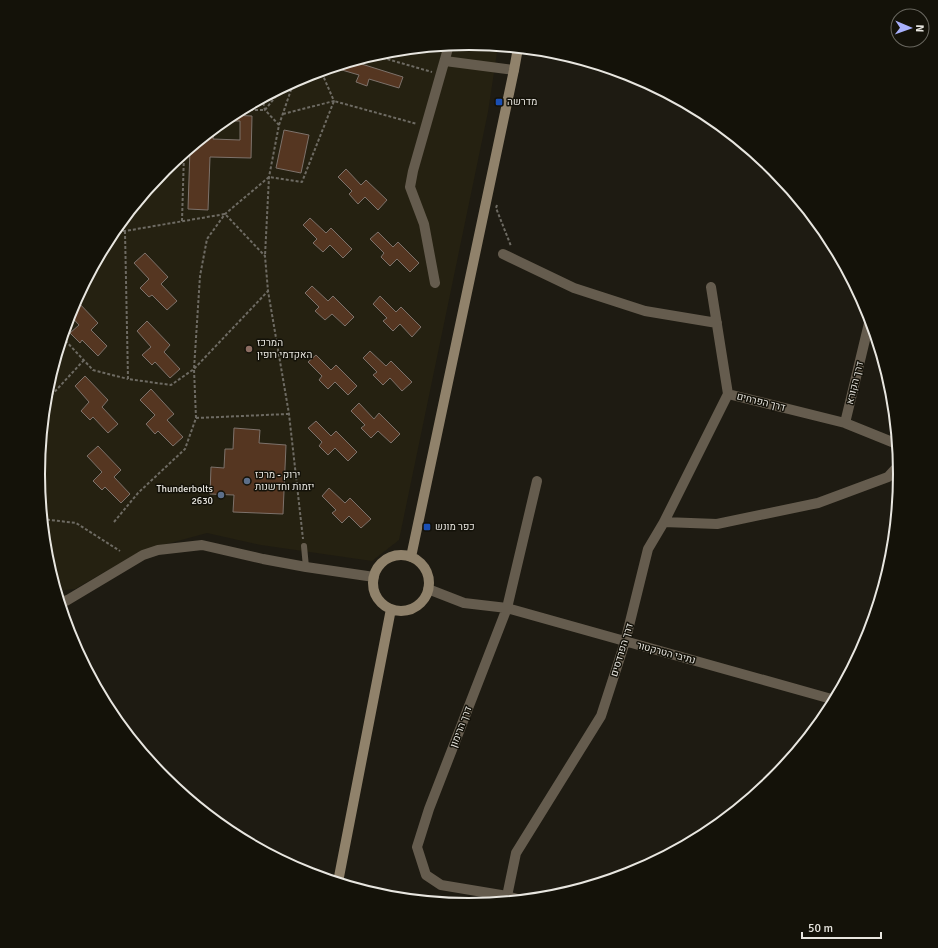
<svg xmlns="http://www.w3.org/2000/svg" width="938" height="948" viewBox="0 0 938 948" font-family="Signika,Heebo,sans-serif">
  <rect width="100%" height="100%" fill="#1e1b12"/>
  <path fill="#252111" d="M469,43L498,46L488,112L399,540L372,561L261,545L207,533L141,551L75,589L56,591L46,558L38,474L46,390L71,309L111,234L164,169L205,136L230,116L304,76L385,51Z"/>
  <path fill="#553621" stroke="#7d726b" d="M416,48L412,53L407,49Z
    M352,61L403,77L399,88L369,79L367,86L356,82L359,75L335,68L336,66Z
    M230,115L252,116L251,158L210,157L208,210L188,209L190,148L214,128L213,139L240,140V121H223Z
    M284,130L309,135L301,173L276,168Z
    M346,169L361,185L366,180L387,200L378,210L365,197L358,204L349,194L352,191L338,177Z
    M310,218L326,233L331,228L352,249L343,258L330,245L323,252L313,243L317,239L303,225Z
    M378,232L393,247L398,242L419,263L410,272L397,259L390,266L381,257L384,253L370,239Z
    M145,253L168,277L161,284L177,301L167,310L152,295L149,297L140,288L149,279L134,263Z
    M312,286L328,301L333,296L354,317L345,326L332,314L325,320L315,311L319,307L305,293Z
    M380,296L396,312L401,307L421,327L412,337L400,324L393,331L383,321L387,318L373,304Z
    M76,300L98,323L91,330L107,346L98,356L82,340L80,343L70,333L79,325L69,314Z
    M147,321L170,345L164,352L180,369L170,378L155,362L152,365L142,355L151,347L137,331Z
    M370,351L386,366L391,361L412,382L402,391L390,378L383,385L373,375L377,372L363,358Z
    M316,355L331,370L336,365L357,386L348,395L335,382L328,389L319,380L322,376L308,362Z
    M85,376L108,400L102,407L118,424L108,433L93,417L90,420L81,411L89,402L75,386Z
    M151,389L174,414L167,420L183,437L173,446L158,431L155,434L146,424L155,415L140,400Z
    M359,403L374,419L379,413L400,434L391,443L378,431L371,438L361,428L365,425L351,411Z
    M316,421L331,436L336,431L357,452L348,461L335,448L328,455L319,446L322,442L308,428Z
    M234,428L260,430L259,443L286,445L283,514L233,512L234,495L210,494L211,467L224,468L225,449H233Z
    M98,446L121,470L114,477L130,494L121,503L105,487L102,490L93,481L102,472L87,456Z
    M329,488L345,503L350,498L371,519L361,528L349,516L342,523L332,513L336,510L322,496Z"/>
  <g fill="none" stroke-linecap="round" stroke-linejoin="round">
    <path stroke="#6e6b63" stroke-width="2" stroke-dasharray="3 2" stroke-linecap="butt" d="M373,55L432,72
      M262,98L265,110L279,125L269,177L265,256
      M240,110H265L284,86
      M283,114L334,101L321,71
      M279,125L294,81
      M497,205L496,208L511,246
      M182,221L184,153
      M113,231H125L225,214L265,256L268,291L289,414L303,539
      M125,231L128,379L171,385L194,369L268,291
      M62,337L93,370L128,379
      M48,399L84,360
      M196,418L288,414
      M42,519L76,523L120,551
      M114,522L138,493L185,449L196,418L194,369L200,276L207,239L225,214L269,177L302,182L334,101L417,124"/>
    <path stroke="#655c4e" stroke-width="6" d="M304,546L306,567"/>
    <path stroke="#655c4e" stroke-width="10" d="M445,61L514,70
      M503,254L574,288L645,311L717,323
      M435,283L424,224L410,187L413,171L449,45
      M711,287L728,394L845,423L897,444
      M845,423L870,319
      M664,522L717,524L818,503L888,477L899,465
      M428,589L464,603L507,608L835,700
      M59,600L66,601L143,555L158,550L202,545L263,559L306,567L374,577
      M521,900L507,896L441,885L426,875L417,847L429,809L507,608L537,481
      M506,901L516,853L601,716L625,642L648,549L664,522L728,394"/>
    <path stroke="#90826b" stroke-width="10" d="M373 583a28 28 0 1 1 56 0a28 28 0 1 1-56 0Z
      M411,557L514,70L518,48
      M338,882L391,609"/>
  </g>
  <g fill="#1a4fb4" stroke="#141209" stroke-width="1.5">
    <rect x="495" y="98" width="8" height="8" rx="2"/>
    <rect x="423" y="523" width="8" height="8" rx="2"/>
  </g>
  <circle fill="#8d6e63" stroke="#141209" stroke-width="1.5" cx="249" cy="349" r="4"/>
  <g fill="#5c6f8a" stroke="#141209" stroke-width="1.5">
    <circle cx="247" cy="481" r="4"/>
    <circle cx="221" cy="495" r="4"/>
  </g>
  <g text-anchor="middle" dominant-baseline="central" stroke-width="3" stroke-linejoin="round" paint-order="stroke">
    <g font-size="10" fill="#e8e6e0" stroke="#141209" text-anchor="start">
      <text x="507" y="102">מדרשה</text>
      <text x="257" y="343">המרכז<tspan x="257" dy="12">האקדמי רופין</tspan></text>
      <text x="255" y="475">ירוק - מרכז<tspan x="255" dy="12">יזמות וחדשנות</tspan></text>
      <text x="213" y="489" text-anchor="end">Thunderbolts<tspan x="213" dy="12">2630</tspan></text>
      <text x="435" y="527">כפר מונש</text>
    </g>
    <g font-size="10" fill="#e8e6e0" stroke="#141209">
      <text transform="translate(855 383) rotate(-76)">דרך הקורא</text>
      <text transform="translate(761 402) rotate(14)">דרך הפרחים</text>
      <text transform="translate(622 650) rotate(-73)">דרך הפרדסים</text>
      <text transform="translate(666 653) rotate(15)">נתיבי הטרקטור</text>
      <text transform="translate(461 727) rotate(-69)">דרך הרימון</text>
    </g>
  </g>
  <path d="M0 0H938V948H0ZM45 474a424 424 0 1 1 848 0a424 424 0 1 1-848 0Z" fill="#141209" fill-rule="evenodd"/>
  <path fill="none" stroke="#e8e6e0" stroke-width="2" d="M45 474a424 424 0 1 1 848 0a424 424 0 1 1-848 0Z"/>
  <g transform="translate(910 28) rotate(92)"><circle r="19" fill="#141209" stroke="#69675f"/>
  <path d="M0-3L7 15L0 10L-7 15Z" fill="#a8b0fc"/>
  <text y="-6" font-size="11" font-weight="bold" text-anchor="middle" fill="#e8e6e0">N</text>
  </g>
  <path d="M802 932v6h79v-6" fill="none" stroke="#e8e6e0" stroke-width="2"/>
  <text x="808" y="932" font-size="12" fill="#e8e6e0" stroke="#141209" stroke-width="3" paint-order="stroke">50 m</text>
</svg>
